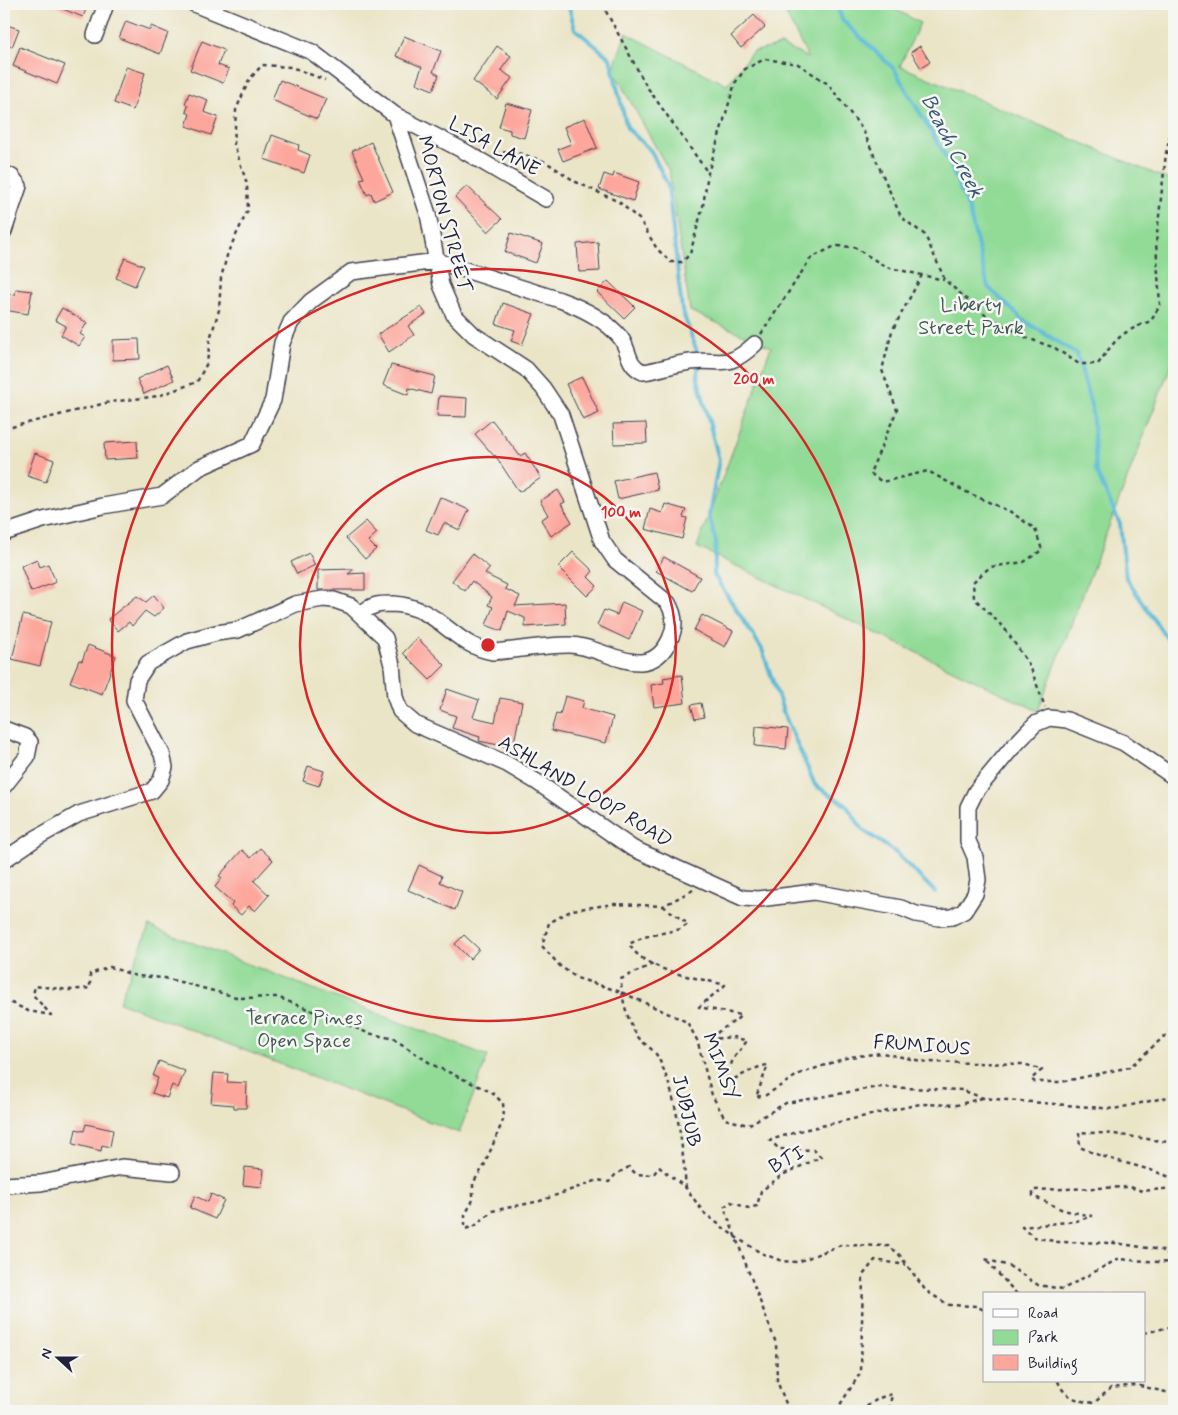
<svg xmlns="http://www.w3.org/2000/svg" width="1178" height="1415" viewBox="0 0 1178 1415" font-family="Mynerve,sans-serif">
  <rect width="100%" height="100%" fill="#f6f6f2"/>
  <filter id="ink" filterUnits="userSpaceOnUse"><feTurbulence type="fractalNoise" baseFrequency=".02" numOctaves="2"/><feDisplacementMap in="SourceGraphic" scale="10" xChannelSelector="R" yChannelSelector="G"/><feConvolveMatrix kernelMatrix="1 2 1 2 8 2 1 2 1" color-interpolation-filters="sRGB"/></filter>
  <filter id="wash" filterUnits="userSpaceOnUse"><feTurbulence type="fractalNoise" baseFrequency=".0096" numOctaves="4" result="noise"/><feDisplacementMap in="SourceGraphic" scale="20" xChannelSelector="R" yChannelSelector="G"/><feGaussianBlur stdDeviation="1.12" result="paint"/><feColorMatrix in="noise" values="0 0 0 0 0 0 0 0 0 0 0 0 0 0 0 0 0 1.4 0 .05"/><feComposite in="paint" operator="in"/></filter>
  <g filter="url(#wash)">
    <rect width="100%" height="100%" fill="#ebe5c7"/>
    <path fill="#92db97" stroke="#5a7e69" d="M781,4H886L920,23L900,66L1174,182V357L1038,711L697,547L771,347L690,311L669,171L613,70L626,33L727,85L752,52L781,45L808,58Z
      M149,926L488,1056L459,1133L119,1002Z"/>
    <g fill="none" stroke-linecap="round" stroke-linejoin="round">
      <path stroke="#58b9d7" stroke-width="4" d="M568,4L575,29L610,58L627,128L651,151L668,185L682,310L699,357
        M837,4L842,20L894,69L949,162L969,210L988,287L1023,320L1077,354L1092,409L1096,471L1120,524L1126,578L1174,649
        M699,366L697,375L719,460L709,515L716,542L714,575L762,649L784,714L815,785L846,805L863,830L895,852L935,892"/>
    </g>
    <g id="blocks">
      <path fill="#fda69b" d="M50,4H88L83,17Z
        M754,15L765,27L741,48L731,36Z
        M126,21L150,30L151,26L168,33L160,54L119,38Z
        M4,24L19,29L12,47L4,44Z
        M404,36L441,51L433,72L439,75L433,90L416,83L422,67L396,56Z
        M202,41L224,50L218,65L229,69L223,83L190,70Z
        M497,46L511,56L501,70L512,78L497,99L473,81Z
        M920,46L930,62L921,68L911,52Z
        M20,47L65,65L57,84L13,66Z
        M126,67L145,73L133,110L114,103Z
        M280,80L326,99L317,119L272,100Z
        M189,93L208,100L204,112L218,117L211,135L186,126L190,114L186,112L188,106L185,104Z
        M506,103L532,110L524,138L510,134V130L499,127Z
        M585,118L597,148L563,161L558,149L571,144L564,127Z
        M272,135L299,145L298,150L310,155L304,173L264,159Z
        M371,142L393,192L374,201L371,193L367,195L360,179L364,178L352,151Z
        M614,173L639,182L633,201L599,189L604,174L613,177Z
        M467,186L502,219L488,232L455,197Z
        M511,233L543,244L536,263L505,252Z
        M598,242L600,271L579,272L577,244Z
        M125,258L144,266L135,286L116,278Z
        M608,281L635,307L624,318L597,292Z
        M16,289L32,291L28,314L4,310V293L15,295Z
        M503,303L534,314L522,345L511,341L515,330L496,324Z
        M421,307L426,314L408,326L414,335L389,352L378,334Z
        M62,308L87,323L80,334L85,337L79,346L61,335L66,326L55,320Z
        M139,339L140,359L113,360V340Z
        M167,365L174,380L144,394L137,379Z
        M391,365L435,376L431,394L409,388L408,395L383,385Z
        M582,377L599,413L583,420L566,384Z
        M439,396L467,398L466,417L437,416Z
        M492,420L520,456L525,453L541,478L519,492L495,455L494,456L475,434Z
        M646,423L647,443L614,444L613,424Z
        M137,441L138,458L105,460L104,443Z
        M35,453L54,460L46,482L27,476Z
        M654,472L658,490L618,499L614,481Z
        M558,490L565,502L561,504L572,522L551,536L541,520L548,515L540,501Z
        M440,497L469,510L460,530L444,523L438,535L426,530Z
        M665,504L686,510L683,517L687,518L682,539L645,529L650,509L662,513Z
        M366,521L377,533L368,541L376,549L365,559L346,538Z
        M573,552L593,571L588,577L597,586L587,596L558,567Z
        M309,553L315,565L297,574L291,562Z
        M472,554L490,568L485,574L507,585L505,589L520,596L515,606L565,603L566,624L525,627V618L508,611L502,631L486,625L493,607L488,605L492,597L472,581L465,591L452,581Z
        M664,557L700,577L692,591L656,571Z
        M37,559L40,567L48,564L56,582L31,592L21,566Z
        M354,569L348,574L365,573V590H318V570Z
        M154,595L164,608L154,617L145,611L132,626L129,622L118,631L108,619L137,596L146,602Z
        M622,602L642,611L629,640L597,625L604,610L617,615Z
        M23,615L51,622L40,666L12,659Z
        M702,615L733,631L725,647L694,630Z
        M417,638L445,665L430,680L403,653Z
        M88,645L116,656L102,694L70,682L79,660L82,661Z
        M682,675L685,703L654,707L651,685L664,683L663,678Z
        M447,689L479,700L473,717L495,722L500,698L522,702L513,748L479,741L480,737L452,728L456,716L440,710Z
        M565,696L584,701L582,708L613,717L606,743L551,731L556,714L560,715Z
        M701,703L704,717L695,719L691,705Z
        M756,726L788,729L786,749L755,746Z
        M308,766L324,771L319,786L303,781Z
        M260,848L273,860L254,881L269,895L255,911L249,906L241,915L231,906L233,903L215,887L222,878L219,876L242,850L251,858Z
        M419,865L442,876L440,882L462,892L455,910L408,890Z
        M464,935L479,949L470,959L455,944Z
        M159,1061L185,1071L178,1088L172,1085L167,1098L152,1093L158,1078L153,1076Z
        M214,1073L228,1074L227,1082L247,1083L246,1108H234V1105L211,1103Z
        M86,1124L113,1130L110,1147L102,1145L101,1151L73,1144L76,1129L84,1131Z
        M245,1167L264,1169L262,1187L243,1185Z
        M211,1194L224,1200L215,1219L190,1208L195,1196L208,1202Z"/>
    </g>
  </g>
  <g filter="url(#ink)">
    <use href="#blocks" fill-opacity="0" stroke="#403f50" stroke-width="1"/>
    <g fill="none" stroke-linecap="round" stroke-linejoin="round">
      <defs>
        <path id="minor" d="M194,4L312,52L395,115L428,214L441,285L454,315L474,335L526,369L543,388L561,415L602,541L615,560L668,603C675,615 676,627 670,639C648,687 604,645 569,645C544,645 518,650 493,652C451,645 441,607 393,604C379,604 372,604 361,614
          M95,35L106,4
          M395,115L464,151L546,199
          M4,173L12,177L19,186L4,231
          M4,533L43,520L103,506L162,496L199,468L252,444L273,400L282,343L291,322L311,301L351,272L437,261L560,300C582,308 605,319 620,337C630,349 626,365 643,372C659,370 674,364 690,362C722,358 726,371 755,344
          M4,729L25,737L30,742L27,757L4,786
          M4,860L38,837L79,814L152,791L161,780L165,767L162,754L134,700L137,680L148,663L187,641L216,633L238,630L295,604L323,599L334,600L351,606L385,638L392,665L395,697L400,711L415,724L507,764L537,782L632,848L743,898L759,899L814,892L901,908L916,914L939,918L952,917L964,911L975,894L978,880L975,857L968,841V807L976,791L1011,749L1035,724L1049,718L1067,720L1124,743L1174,777
          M4,1185L41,1183L122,1167L172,1172"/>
      </defs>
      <use href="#minor" stroke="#403f50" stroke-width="18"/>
      <path stroke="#403f50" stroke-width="2.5" stroke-dasharray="4 4" stroke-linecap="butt" d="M602,4L647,87L708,173
        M1166,153L1174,152
        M495,154L512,151L546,162L576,182L619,202L640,220L657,249L671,262H682L690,254L703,206L708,173L735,83L745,69L765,59L798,64L828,84L863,130L901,217L925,235L945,280L982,313L1027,338L1055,348L1079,364H1098C1116,339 1120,332 1151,321L1160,305L1156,243L1166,153L1174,119
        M922,275L892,331L882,370L897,410L870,473L882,482L928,471L964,491L1011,512L1035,529L1042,550L1024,562L990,567L973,582L974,598L1005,629L1030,666L1045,707
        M761,334L811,258L835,246L854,247L886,267L944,280
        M4,429L110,402L158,396L197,382L207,363L210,339L219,310L221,278L228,252L248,210L247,184L234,144L236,110L249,80L262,65L291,67L325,80
        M693,890L663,906L614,904L572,910L549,923L542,946L560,966L577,978L621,992L687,1022L697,1040L712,1095L725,1119L748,1125L786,1103L878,1087L962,1090L983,1098L1114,1109L1168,1097L1174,1093
        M663,906L688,924L681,929L644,937L629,944C645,972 696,977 725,985L699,1007L741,1015C732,1026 721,1026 712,1039L734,1037L747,1041L733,1059L725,1082C741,1078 752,1067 768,1065L756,1097L766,1095L799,1074L849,1057L882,1053L926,1062L1024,1064L1042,1070L1031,1079L1035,1082H1061L1130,1067L1168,1033L1174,1031
        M653,964L621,979C621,996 627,1019 636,1034C641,1043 653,1048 658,1057C678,1098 682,1143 686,1188
        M4,999L28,1011L51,1015L33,995L35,986L69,990L90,988V974L110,967L136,976L165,978L240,998L277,997L368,1033L394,1039L433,1065L491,1092L503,1103L504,1118L484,1166L473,1183V1200L465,1215V1229L475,1226L492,1211L540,1201L598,1180L609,1182L616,1174L629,1167L636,1174L653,1175L659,1167L686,1188L704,1213L734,1236L761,1253L782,1261L798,1262L841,1245L888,1246L898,1253L926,1291L949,1305L976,1306L984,1310
        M1174,1143L1114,1134L1079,1132L1080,1147C1110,1162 1144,1165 1174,1179
        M1174,1188L1142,1191L1130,1187L1033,1190V1196L1063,1210L1092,1216L1076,1221L1022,1227L1034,1237L1058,1242L1115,1243L1161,1250L1174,1259
        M1017,1294L985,1259L1009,1266L1038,1285L1063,1289L1118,1259L1174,1263
        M1144,1333L1170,1327L1174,1328
        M1058,1381C1064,1398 1079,1401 1094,1403L1111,1388L1136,1385L1174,1394
        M789,1411L777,1381L776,1343L724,1207L731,1202L748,1208L757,1206L761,1191L782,1175L821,1157L814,1150L779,1149L770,1140L803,1130L920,1104L957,1105L982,1098
        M836,1411L861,1372L863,1275L875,1260L906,1265
        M860,1411L879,1398L892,1394L889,1411"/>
      <use href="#minor" stroke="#fff" stroke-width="15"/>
    </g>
  </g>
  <g fill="none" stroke="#d62828" stroke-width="2.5">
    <circle cx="488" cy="645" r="188"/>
    <circle cx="488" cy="645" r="376"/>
  </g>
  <g text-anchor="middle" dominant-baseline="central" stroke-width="5" stroke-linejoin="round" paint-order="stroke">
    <g font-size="20" fill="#22223b" stroke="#f6f6f2">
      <text transform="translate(494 147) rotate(29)">LISA LANE</text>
      <text transform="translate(444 214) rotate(75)">MORTON STREET</text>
      <text transform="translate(585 792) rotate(31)">ASHLAND LOOP ROAD</text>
      <text transform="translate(922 1046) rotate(4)">FRUMIOUS</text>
      <text transform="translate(720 1067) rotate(69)">MIMSY</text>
      <text transform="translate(686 1111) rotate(77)">JUBJUB</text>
      <text transform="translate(787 1160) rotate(-28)">BTI</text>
    </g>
    <g font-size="20" fill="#445a57" stroke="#f6f6f2">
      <text x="971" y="305">Liberty<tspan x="971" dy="23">Street Park</tspan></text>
      <text x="304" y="1018">Terrace Pines<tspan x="304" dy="23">Open Space</tspan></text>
    </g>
    <g font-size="21" font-style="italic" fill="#355772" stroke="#f6f6f2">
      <text transform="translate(952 146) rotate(63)">Beach Creek</text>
    </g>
  </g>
  <circle cx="488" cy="645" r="8" fill="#d62828" stroke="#f6f6f2" stroke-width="2.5"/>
  <g font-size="15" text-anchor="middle" font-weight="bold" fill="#d62828" stroke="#f6f6f2" stroke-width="5" stroke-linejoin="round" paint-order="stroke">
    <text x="754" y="384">200 m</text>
    <text x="621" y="517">100 m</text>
  </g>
  <rect width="1178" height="1415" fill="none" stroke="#f6f6f2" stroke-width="20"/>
  <rect x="983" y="1292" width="162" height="90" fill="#f6f6f2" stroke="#a1a1a9"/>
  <rect x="993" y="1309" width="25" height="8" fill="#ffffff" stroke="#a1a1a9"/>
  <text x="1028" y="1318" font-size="15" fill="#22223b">Road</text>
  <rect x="993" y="1330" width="25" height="15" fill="#92db97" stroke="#a1a1a9"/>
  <text x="1028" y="1342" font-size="15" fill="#22223b">Park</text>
  <rect x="993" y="1355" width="25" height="15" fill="#fda69b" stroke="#a1a1a9"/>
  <text x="1028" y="1368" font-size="15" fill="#22223b">Building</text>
  <g transform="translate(58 1358) rotate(291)" stroke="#f6f6f2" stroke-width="4" paint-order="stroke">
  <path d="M0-4L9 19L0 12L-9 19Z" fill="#22223b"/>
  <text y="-8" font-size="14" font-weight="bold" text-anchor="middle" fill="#22223b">N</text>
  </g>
</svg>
